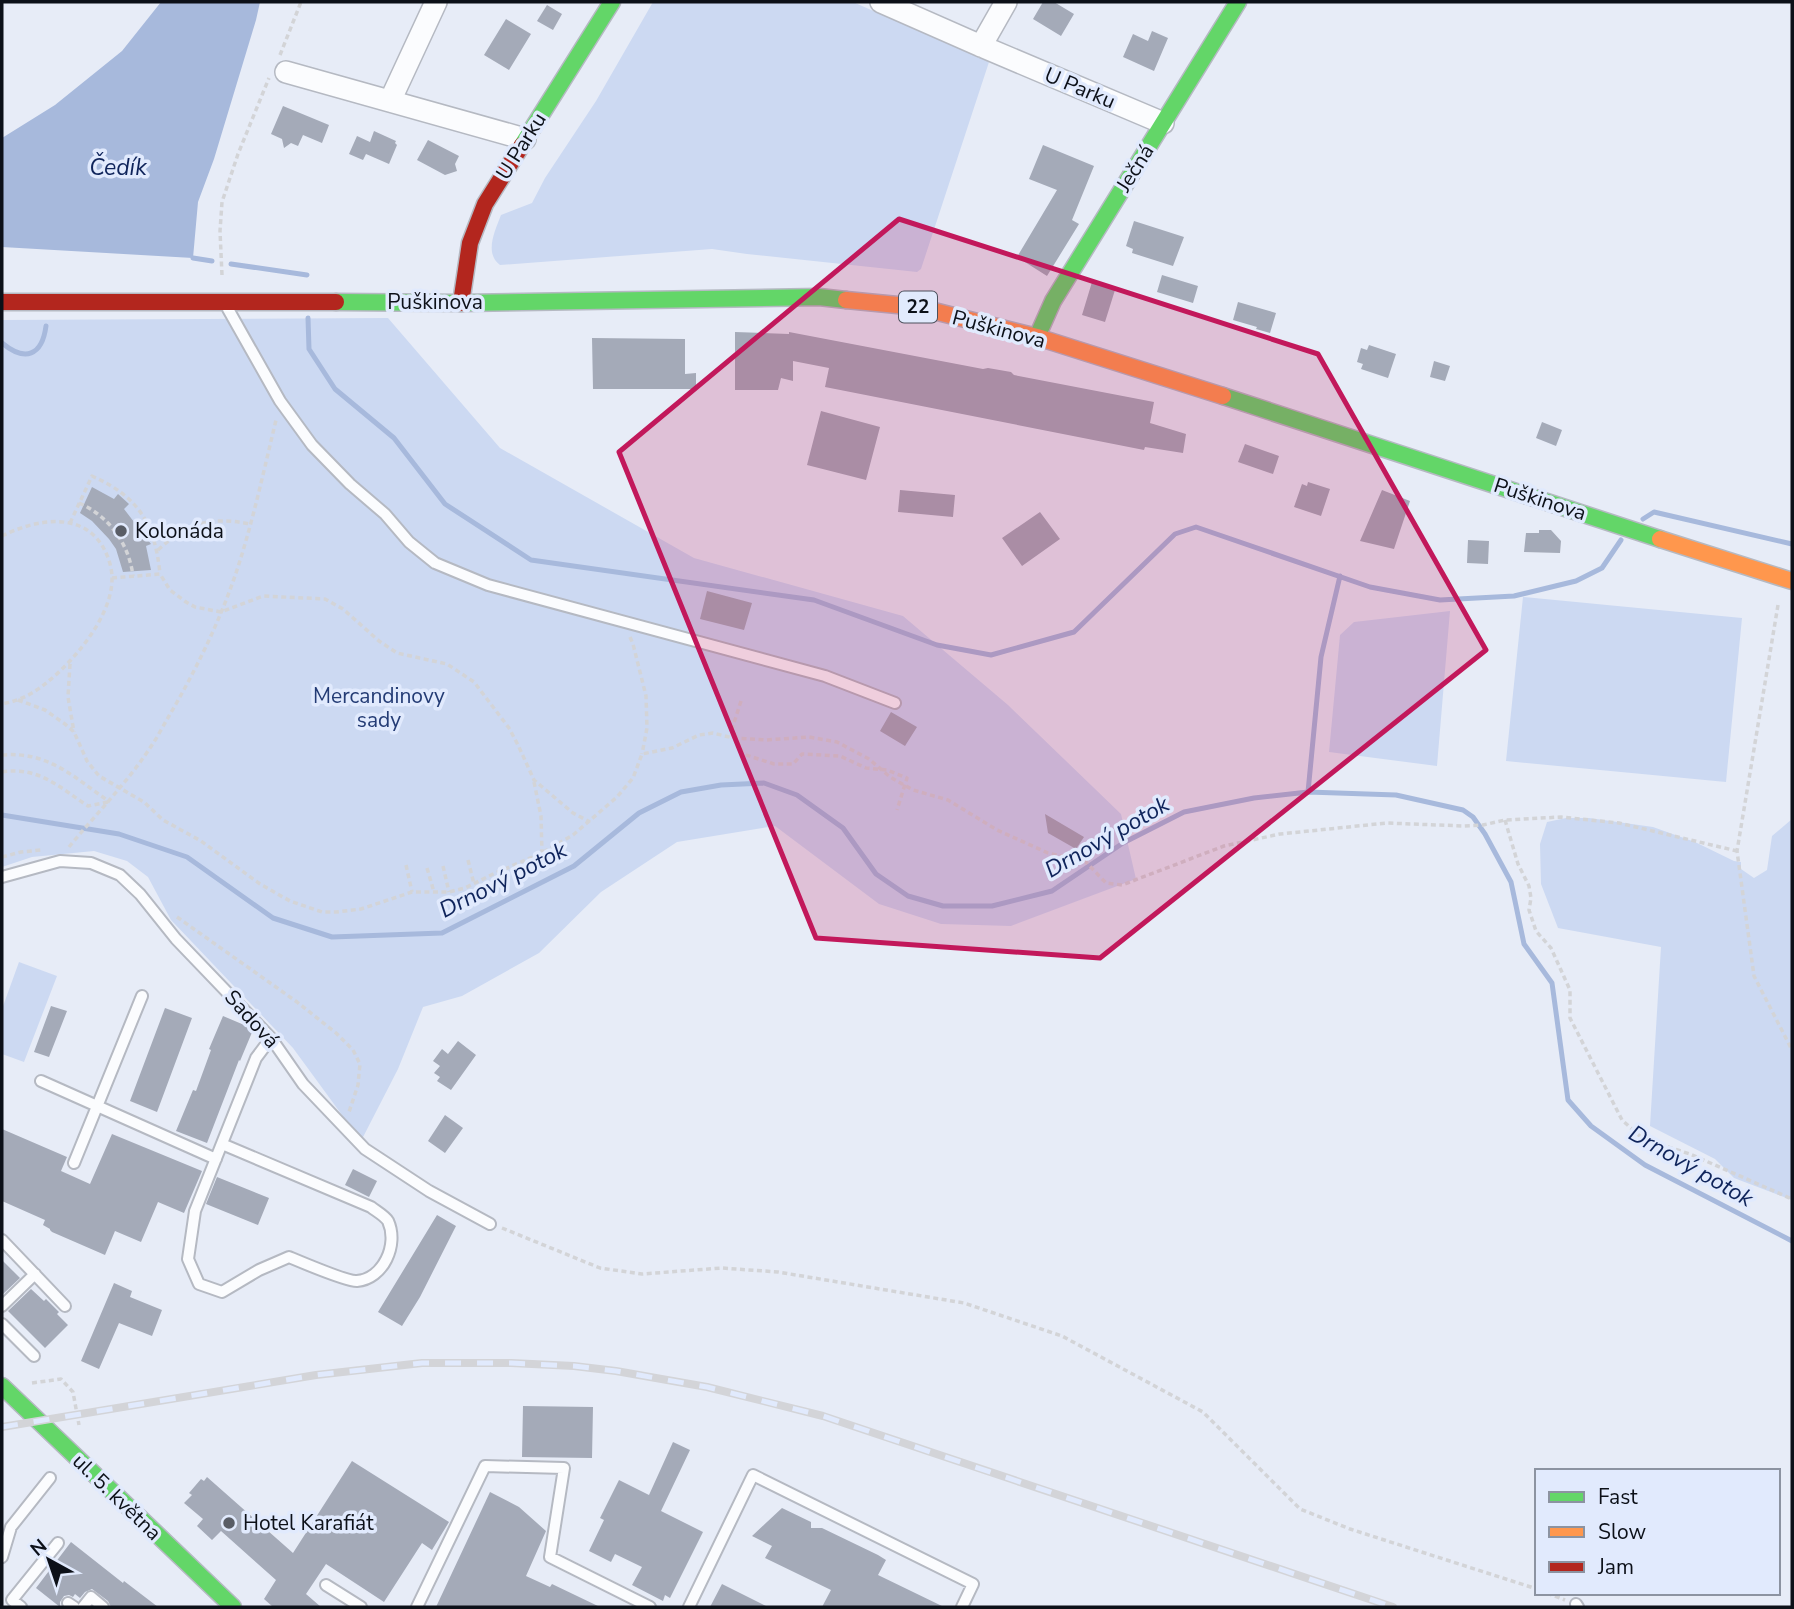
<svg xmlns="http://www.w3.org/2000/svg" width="1794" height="1609" viewBox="0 0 1794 1609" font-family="'Nunito Sans',sans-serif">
  <rect width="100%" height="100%" fill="#e7ecf7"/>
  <path fill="#ccd9f2" d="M653,2H853L989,62L921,269L917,272L747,254L712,249L500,265C484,253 495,231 501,215L532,203L545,178L596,101Z
    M388,318L500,448L694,558L903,616L1008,705L1121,814L1136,879L1011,926L941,924L879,904L775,826L677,842L601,892L539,953L462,996L423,1007L398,1069L361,1141L293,1048L171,920L148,877L127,861L94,851L32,857L2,867V320Z
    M1523,597L1742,618L1726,782L1506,761Z
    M1450,611L1437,766L1329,752L1340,635L1354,622Z
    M1566,818H1589L1653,827L1695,842L1734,861L1741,862V869L1754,878L1767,870L1772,836L1792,819V1200L1734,1178L1715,1159L1650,1126L1661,947L1558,928L1541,884L1540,844L1547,822Z
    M19,962L57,976L24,1062L2,1054V1009Z"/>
  <path fill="#a7b9dc" d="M161,2H260L256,20L214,159L198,202L193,258L2,247V138L55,105L122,51Z"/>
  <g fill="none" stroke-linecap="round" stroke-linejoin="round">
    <path stroke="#a7b9dc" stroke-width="5" d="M193,258L212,261
      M231,264L307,275
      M308,318L309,349L335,389L394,438L445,504L531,560L814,600L937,645L991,655L1074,632L1175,534L1196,527L1370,587L1440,600L1514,596L1576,581L1602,568L1621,540
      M2,343C25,362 42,356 46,326
      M1643,519L1654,512L1792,544
      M1308,792L1321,657L1340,576
      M2,815L119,834L187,857L273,918L332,937L442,933L574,866L639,813L681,792L721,785L764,783L797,795L843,828L876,874L908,896L943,906H992L1052,891L1123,843L1184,812L1254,798L1308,792L1396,795L1463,810L1473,817L1485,834L1511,882L1524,944L1552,983L1568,1100L1591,1126L1645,1165L1792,1241"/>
  </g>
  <path fill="#a4aab8" d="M1043,2H1054L1074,14L1061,36L1033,19Z
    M547,5L562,14L553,30L537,21Z
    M506,19L531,34L509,70L484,55Z
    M1152,31L1168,38L1154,71L1123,57L1133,34L1148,41Z
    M283,106L329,125L322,143L303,135L298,146L291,143L284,148L282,139L271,134Z
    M374,131L396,141L395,143L397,145L389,164L366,154L363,160L349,154L357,136L370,142Z
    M428,140L459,156L455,164L457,171L445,175L417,160Z
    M1043,145L1094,166L1072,220L1079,224L1047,276L1017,257L1057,190L1029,179Z
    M1134,221L1184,237L1173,266L1132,253L1133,249L1126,246Z
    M1162,275L1198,286L1193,303L1157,292Z
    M1092,282L1115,290L1105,322L1082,315Z
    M1238,302L1276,313L1270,333L1256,329L1257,327L1233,320Z
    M735,332L789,334V332L983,369L988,368L1011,372L1014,375L1154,402L1150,423L1186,434L1183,453L1145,447L1144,450L825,387L829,368L793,361V381L781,378L778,390H735Z
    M592,338L685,339V374L696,373V389H593Z
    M1369,345L1396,354L1388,378L1361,369L1363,364L1357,362L1361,348L1367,350Z
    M1434,361L1450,366L1445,381L1430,377Z
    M821,411L880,427L866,480L807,465Z
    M1542,422L1562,430L1556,446L1536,438Z
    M1245,444L1279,456L1273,474L1238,462Z
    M1308,482L1330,489L1321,516L1294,507L1302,484L1307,486Z
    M92,487L114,499L118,494L129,504L124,509L151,544L146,546L151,570L123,572L116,549L109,539L92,521L80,513Z
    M900,490L955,495L953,517L898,512Z
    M1382,490L1410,501L1394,549L1360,541Z
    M1040,512L1060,539L1022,566L1002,538Z
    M1539,530H1551L1561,541L1560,553L1524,552L1526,533H1539Z
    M1468,540L1489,541L1488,564L1467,563Z
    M707,591L752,603L744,630L700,619Z
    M891,712L917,727L905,746L880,731Z
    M1045,814L1084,837L1076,849L1048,833Z
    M51,1006L67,1011L49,1057L34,1052Z
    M165,1008L192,1018L157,1112L130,1101Z
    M223,1016L249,1027L253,1030L240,1061L239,1060L207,1143L176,1131L193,1090L196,1091L211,1050L209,1049Z
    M458,1041L476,1055L451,1090L437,1081L440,1077L434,1073L440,1066L433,1061L442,1049L448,1054Z
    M445,1115L463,1128L445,1153L428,1141Z
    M2,1129L67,1157L61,1171L90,1184L112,1134L202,1171L184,1213L158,1202L141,1242L115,1231L105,1255L52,1232L50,1230V1229L43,1225L45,1220L2,1201Z
    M353,1169L377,1181L369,1197L345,1185Z
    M217,1177L269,1198L258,1225L206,1204Z
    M437,1215L456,1226L420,1297L402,1326L378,1312Z
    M2,1260L20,1278L2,1295Z
    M114,1283L132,1291L130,1297L162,1310L152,1336L119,1323L99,1369L81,1361Z
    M31,1289L44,1301L46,1299L59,1312L57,1314L68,1325L45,1348L8,1311Z
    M523,1406L593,1407L592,1458L522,1457Z
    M673,1442L690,1450L661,1511L703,1532L670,1598L665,1595L663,1601L632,1585L642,1567L615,1554L611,1562L589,1551L604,1520L600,1518L619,1480L649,1495Z
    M352,1461L449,1522L432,1550L422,1543L384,1602L326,1564L306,1594L321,1607H273L264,1599L276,1580L221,1531L212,1540L197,1526L203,1519L184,1503L192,1495L189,1493L201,1479L204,1481L207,1477L293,1553Z
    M490,1492L519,1507L546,1531L526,1576L550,1587L552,1584L600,1607H436Z
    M782,1508L811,1522V1528H822L878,1555L886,1560L878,1575L944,1607H822L831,1590L765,1558L772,1546L752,1536Z
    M71,1542L123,1583L124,1581L158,1607H111L108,1601L92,1589L85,1592L80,1598L75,1594L73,1597L69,1595L64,1596L60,1602V1607L36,1588Z
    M722,1584L768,1607H710Z"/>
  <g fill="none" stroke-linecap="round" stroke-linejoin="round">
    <defs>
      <path id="lane" d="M228,309L280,401L312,445L350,484L385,514L409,542L435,563L488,585L825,676L895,703
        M2,877L60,861L91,863L120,875L140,894L176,939L271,1038L303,1084L365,1149L429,1191L490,1224
        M41,1081L216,1159
        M222,1144L371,1207C376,1211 385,1216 388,1221C399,1245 383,1279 357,1281C348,1282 301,1262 289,1257L259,1270L222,1292L199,1284L188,1259L195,1211L256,1058L271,1038
        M74,1163L142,996
        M2,1240L65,1306
        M2,1306L35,1274
        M2,1324L34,1356
        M2,1557L11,1527L50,1478
        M326,1585L361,1607
        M68,1603L74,1607
        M1576,1604L1578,1607
        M21,1607L12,1600L58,1543
        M83,1607L91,1597L103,1607
        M417,1607L485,1466L564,1468L550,1557L650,1607
        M689,1607L753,1475L973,1584L962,1607"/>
      <path id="street" d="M881,2L981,46L1163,123
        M981,46L1006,2
        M286,72L525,139
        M390,101L436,2"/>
      <path id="fast" d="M522,145L612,2
        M336,302L461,303L819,297L846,300
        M1037,337L1053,301L1238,2
        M1223,396L1660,539
        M2,1386L233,1607"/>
      <path id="slow" d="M846,300L918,307L1037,337L1223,396
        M1660,539L1792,581"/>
      <path id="jam" d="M2,302H336
        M461,303L470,243L485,204L522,145"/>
    </defs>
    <use href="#lane" stroke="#b5b9c2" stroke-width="14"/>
    <use href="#street" stroke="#b5b9c2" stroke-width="24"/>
    <use href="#fast" stroke="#b5b9c2" stroke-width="19"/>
    <use href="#slow" stroke="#b5b9c2" stroke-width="19"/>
    <use href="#jam" stroke="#b5b9c2" stroke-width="19"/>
    <path stroke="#d3d4d7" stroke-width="3.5" stroke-dasharray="5 3.5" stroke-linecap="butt" d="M280,55L301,2
      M222,275L220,231L222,202L238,154L269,78
      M79,503C109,516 129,544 133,576
      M70,523L92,476C139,497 155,524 160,574
      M2,536C34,520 81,510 103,547C108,556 112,567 112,578C113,619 65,673 32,693C22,699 12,702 2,704
      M158,550C187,523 211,516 250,524
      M112,578L160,574L170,590L186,602L195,607L221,612L263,596L325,599L343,609L379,641L397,653L447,664L474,682L509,728L518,745L534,780L573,813L590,822
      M1778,605L1737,851L1754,976L1792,1050
      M630,637L633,644L646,696L647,728L642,754
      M70,664L68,697L74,732
      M18,700L45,710L65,724L74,732L87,761L99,776L144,802L163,820L201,841L260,884L290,901L322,912H336L361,909L412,892H449L465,888L493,874L542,853L573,835L617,797L633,778L642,754L672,748L699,735L713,733L733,738L766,740L809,737L837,742L869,759L890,777L913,790L948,800L997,830L1048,853L1061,856H1077L1083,859L1106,883L1122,885L1224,846L1280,834L1387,823L1464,826L1483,825L1505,820L1561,817L1619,823L1737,851
      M2,755C49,751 73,777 110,802
      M2,772C39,766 60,788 88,806L108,802
      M534,782L541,816L542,853
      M1505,820L1518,864L1529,886L1531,898L1529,910L1536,931L1551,948L1570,990V1018L1622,1120L1643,1139L1690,1154L1792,1199
      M69,847C96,814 126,784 150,748C157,738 163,726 169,716C196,670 220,621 237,570C253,521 264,470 276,420
      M2,857L21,852L41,850
      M468,860L474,884
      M406,865L412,892
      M443,866L449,892
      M427,868L434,892
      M177,917L297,1002L336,1033L353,1050L360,1064L358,1085L349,1112
      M502,1228L600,1268L642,1274L722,1268L778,1272L964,1303L1062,1336L1203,1412L1300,1509L1350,1529L1537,1589
      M32,1383L61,1379L73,1392L79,1425
      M1547,1593L1565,1600"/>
    <use href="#lane" stroke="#fbfcfe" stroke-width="10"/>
    <use href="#street" stroke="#fbfcfe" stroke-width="21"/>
    <use href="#fast" stroke="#63d668" stroke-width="16"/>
    <use href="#slow" stroke="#ff974d" stroke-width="16"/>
    <use href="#jam" stroke="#b3261e" stroke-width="16"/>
    <defs>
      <path id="rail" d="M2,1427L316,1375L422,1363H511L574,1366L616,1371L707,1387L823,1416L1393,1607"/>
    </defs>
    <use href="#rail" stroke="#d3d4d8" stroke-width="8"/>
    <use href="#rail" stroke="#e1eafd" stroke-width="5" stroke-dasharray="16" stroke-linecap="butt"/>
    <path stroke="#d3d4d7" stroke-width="3.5" stroke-dasharray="5 3.5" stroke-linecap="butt" d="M741,701L732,729L743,754L774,764H793L802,754L840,756L866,768L887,770L907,778L897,810"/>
  </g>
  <path fill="#c2185b" fill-opacity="0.2" stroke="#c2185b" stroke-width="5" stroke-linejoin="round" d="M899,219L1318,354L1486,650L1100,958L816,938L619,452Z"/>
  <g fill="#595d66" stroke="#e1eafd" stroke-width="2.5">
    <circle cx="121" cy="531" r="7"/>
    <circle cx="229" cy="1523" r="7"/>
  </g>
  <g text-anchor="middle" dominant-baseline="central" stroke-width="7" stroke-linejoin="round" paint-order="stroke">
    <rect fill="#e1eafd" stroke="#4c515d" stroke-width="2" x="899" y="291.5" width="38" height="31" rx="5"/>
    <g font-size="19" font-weight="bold" fill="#0c1018">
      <text x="918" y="307">22</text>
    </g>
    <g font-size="21" fill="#0c1018" stroke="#e1eafd">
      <text transform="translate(1080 88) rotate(23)">U Parku</text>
      <text transform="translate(521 146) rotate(-58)">U Parku</text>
      <text transform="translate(1135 168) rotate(-58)">Ječná</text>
      <text x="435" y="302">Puškinova</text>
      <text transform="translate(999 329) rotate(15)">Puškinova</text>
      <text transform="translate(1540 499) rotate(18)">Puškinova</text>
      <text transform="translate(252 1019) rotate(48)">Sadová</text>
      <text transform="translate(117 1497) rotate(44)">ul. 5. května</text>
    </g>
    <g font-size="21" fill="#0c1018" stroke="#e1eafd" text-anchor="start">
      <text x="135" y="531">Kolonáda</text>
      <text x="243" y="1523">Hotel Karafiát</text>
    </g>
    <g font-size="21" fill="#243c75" stroke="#e1eafd">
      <text x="379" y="696">Mercandinovy<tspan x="379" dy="24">sady</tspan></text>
    </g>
    <g font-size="23" font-style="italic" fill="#0f245b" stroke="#e1eafd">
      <text x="118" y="167">Čedík</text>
      <text transform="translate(1107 837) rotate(-30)">Drnový potok</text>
      <text transform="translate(503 880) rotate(-27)">Drnový potok</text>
      <text transform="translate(1691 1166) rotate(30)">Drnový potok</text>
    </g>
  </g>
  <rect width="1794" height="1609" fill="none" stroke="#0c1018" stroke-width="7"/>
  <rect x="1535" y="1469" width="245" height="126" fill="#e1eafd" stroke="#8c93a1" stroke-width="2"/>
  <rect x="1549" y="1492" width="35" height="10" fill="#63d668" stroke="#8c93a1" stroke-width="2"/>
  <text x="1598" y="1504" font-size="21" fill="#0c1018">Fast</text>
  <rect x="1549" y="1527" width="35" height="10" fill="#ff974d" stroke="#8c93a1" stroke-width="2"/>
  <text x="1598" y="1539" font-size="21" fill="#0c1018">Slow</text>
  <rect x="1549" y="1562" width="35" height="10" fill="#b3261e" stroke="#8c93a1" stroke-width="2"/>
  <text x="1598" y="1574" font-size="21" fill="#0c1018">Jam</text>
  <g transform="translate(49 1560) rotate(320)" stroke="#e1eafd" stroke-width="5" paint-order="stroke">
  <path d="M0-5L12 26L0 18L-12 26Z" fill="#0c1018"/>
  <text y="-10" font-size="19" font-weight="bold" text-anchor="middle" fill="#0c1018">N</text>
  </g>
</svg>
